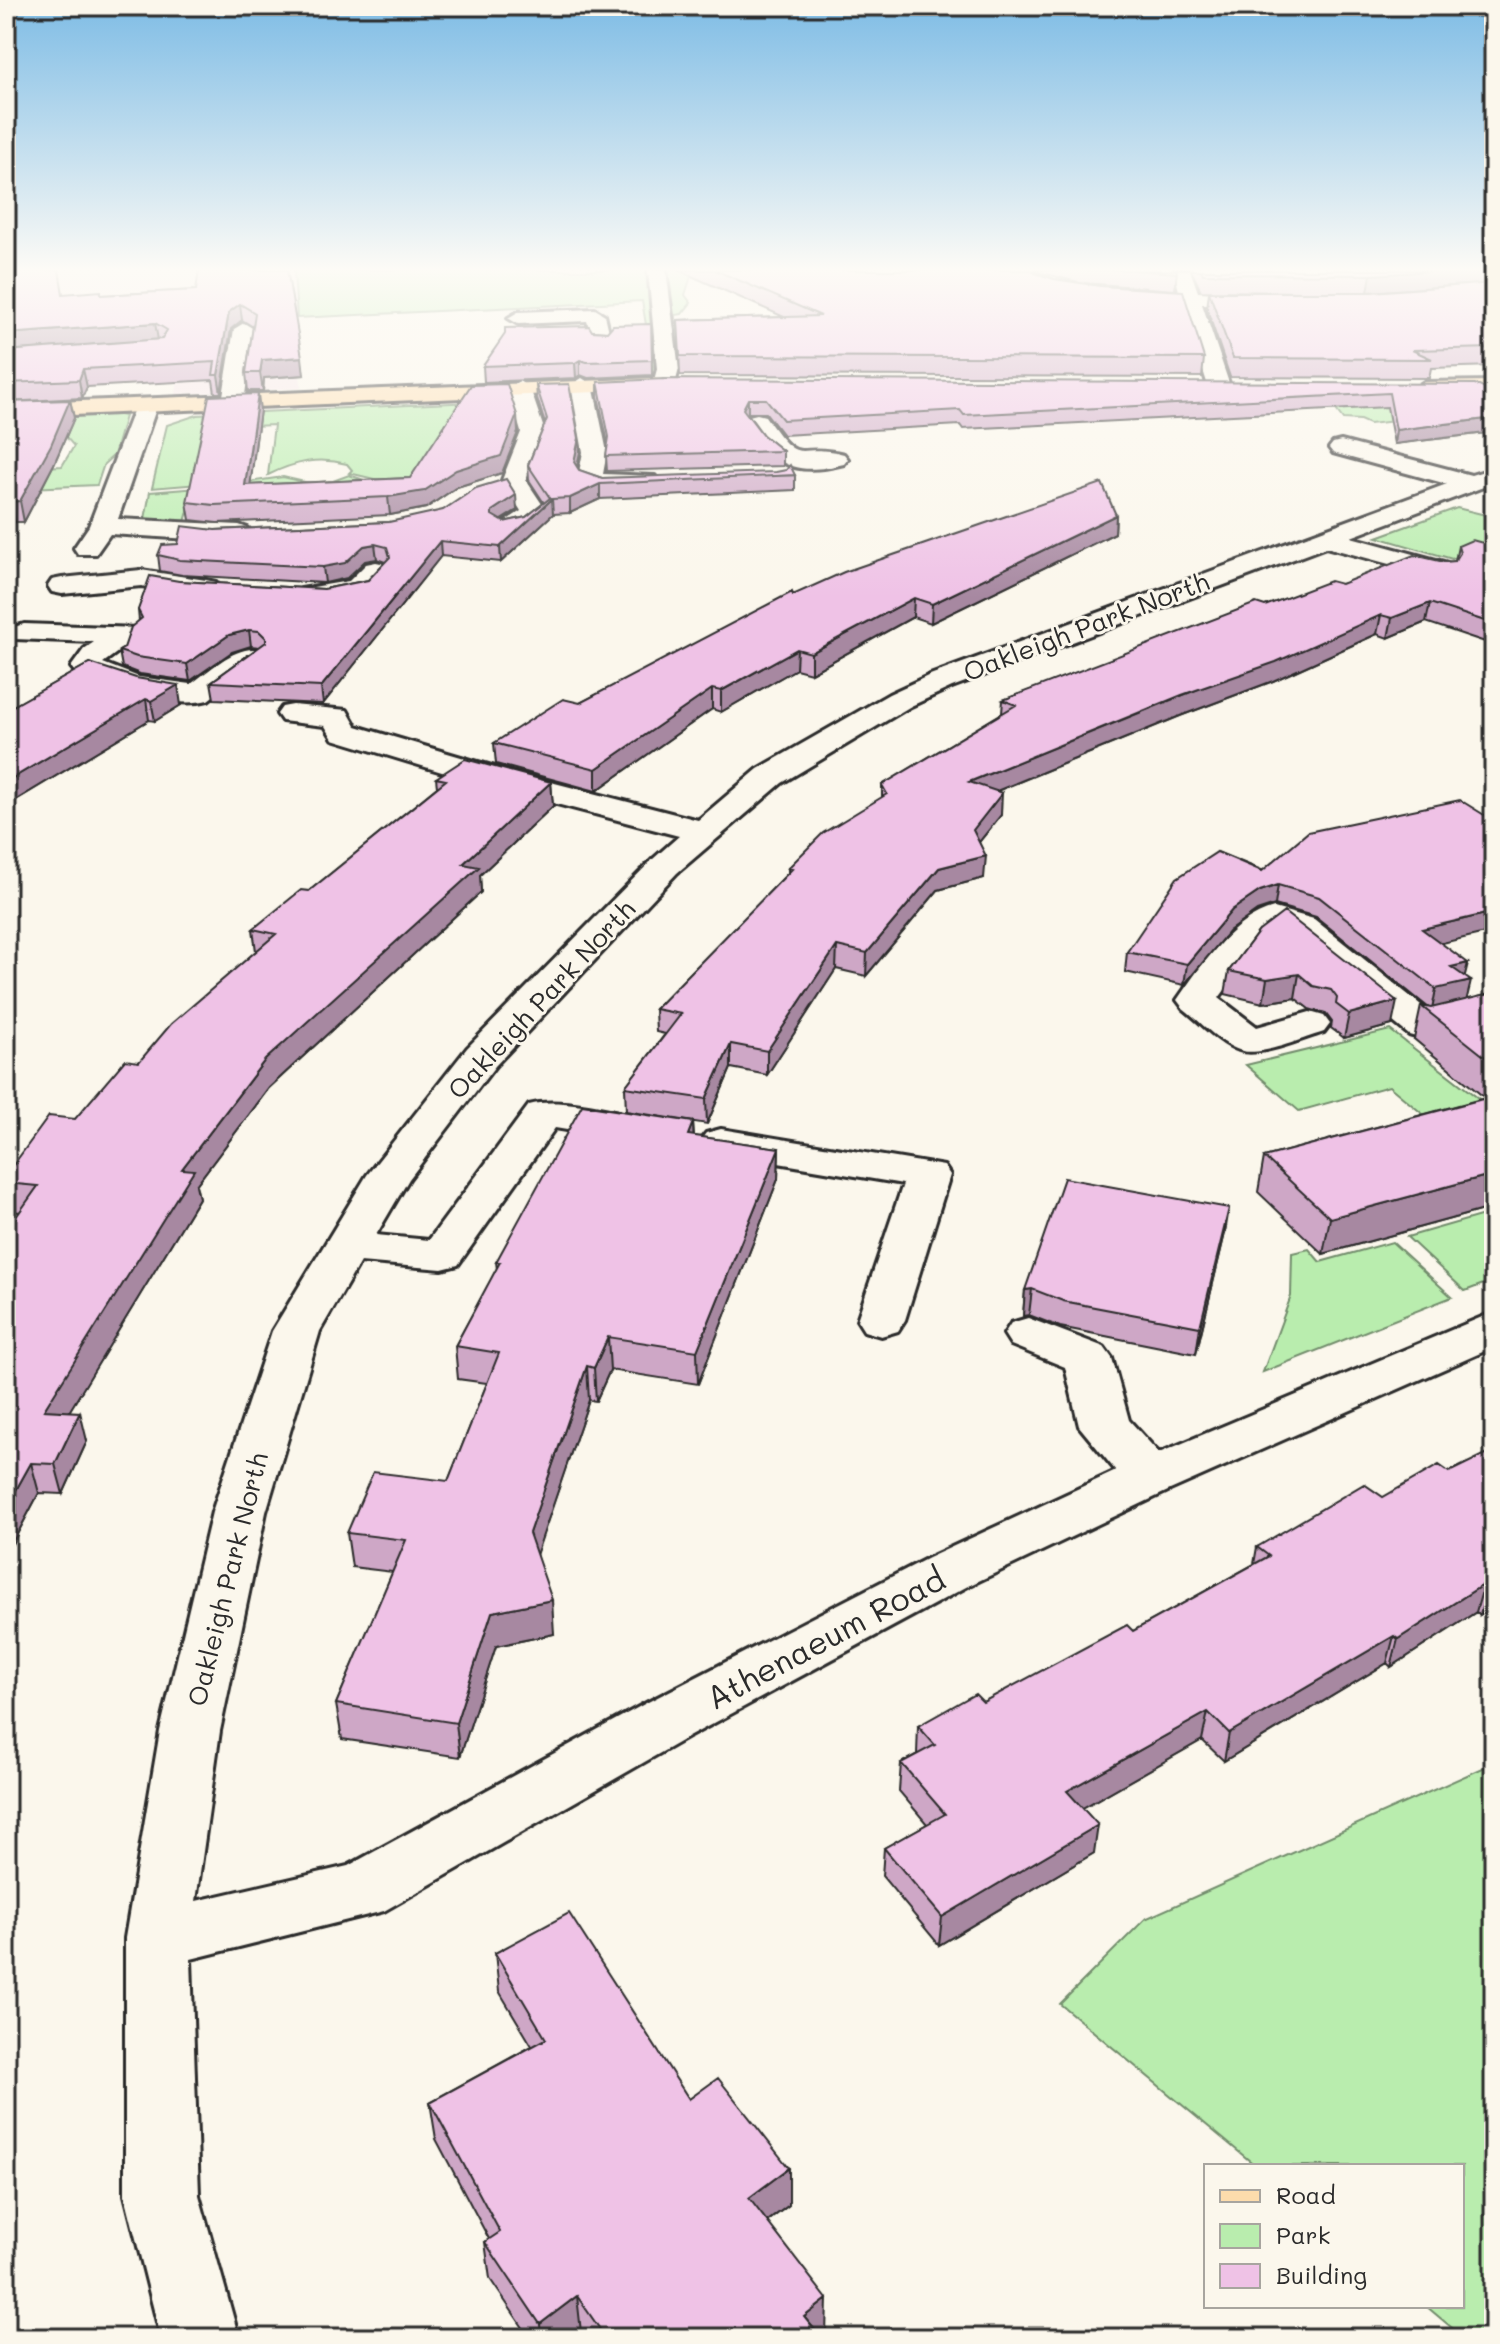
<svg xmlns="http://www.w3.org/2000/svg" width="1500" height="2344" viewBox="0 0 1500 2344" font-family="Mali,sans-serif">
  <rect width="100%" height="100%" fill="#fbf7ec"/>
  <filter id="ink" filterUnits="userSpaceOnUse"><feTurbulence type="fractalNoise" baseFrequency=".0125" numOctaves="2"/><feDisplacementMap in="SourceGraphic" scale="16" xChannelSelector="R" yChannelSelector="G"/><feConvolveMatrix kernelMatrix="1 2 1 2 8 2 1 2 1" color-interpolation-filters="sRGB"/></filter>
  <g filter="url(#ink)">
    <path fill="#f7e7ea" d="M44,270H294L301,388L176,394L181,352L6,288Z"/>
    <path fill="#b9edae" stroke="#728c6c" stroke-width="2" d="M294,270H693L685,295L691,303L682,314L675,315L685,371L654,372L642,301L297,318Z
      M1335,400L1475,412L1369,424L1360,420L1343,419L1334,407Z
      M494,401L419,479L395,484L349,473L352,470L347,464C319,456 294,462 268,475L274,425L205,428L223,482L152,488L167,425L197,415Z
      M115,414L125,416L114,455L104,464L97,485L6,489V469L62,466L74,446L59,429L6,419Z
      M349,475L379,485L190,504L185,522L145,519L150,492L222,486L283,477L309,483L333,481Z
      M1457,508L1494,517V555L1472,550L1452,559L1377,537Z
      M1390,1030L1487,1105L1447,1134L1389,1086L1299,1111L1246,1065Z
      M1494,1212V1280L1465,1291L1407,1237Z
      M1392,1242L1452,1297L1263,1372L1291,1296L1292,1253L1309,1249L1320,1262Z
      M1494,1763V2338H1464L1426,2306H1462V2166H1256L1060,2004L1145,1919Z"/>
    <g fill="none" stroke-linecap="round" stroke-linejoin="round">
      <defs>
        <path id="minor" d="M648,270H666L679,369L675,384L664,390L653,384L657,369Z
          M1174,270H1190L1198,292L1268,295L1278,301L1268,307L1202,304L1230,386L1227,391L1219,393L1208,386L1182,303L1125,301L1115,295L1125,289L1179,291Z
          M595,309L605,315L611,340L608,344H594L587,321L518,324L508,318L518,312Z
          M244,323L254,329L244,402L233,409L222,402L234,329Z
          M582,378L593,385L607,452L603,474L655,476L658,481L655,486C634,491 592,496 578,477L583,452L571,385Z
          M519,381L530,388L545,432L526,480L548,513L544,518L517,533H499L495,528L521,511L502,480L521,432L508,388Z
          M146,399L157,406L118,519L239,525L248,528L252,533L248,538L222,541L110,534L96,554H78L74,548L89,526L135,406Z
          M757,414L765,416C803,471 794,441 844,454L848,459L844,464C791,477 773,464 746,421L749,416Z
          M1341,441L1471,475L1494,468V483L1351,537L1451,564L1454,570L1451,576L1441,578L1326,547L952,687L911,706L782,783L677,873L495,1066L409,1179L376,1235L429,1240L529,1105C560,1097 616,1111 648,1119L654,1128L648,1137L633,1141L555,1128L458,1265L442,1269L360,1262L320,1331L266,1512L220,1731L196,1901L348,1866L648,1702L928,1558L1116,1471L1079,1426L1065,1367L1011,1345L1004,1334L1011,1323L1028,1318L1104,1347L1112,1358L1129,1420L1159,1453L1494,1312V1347L1170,1490L968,1586L690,1736L384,1911L191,1959L199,2195L239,2338H161L125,2195V1938L160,1731L212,1512L272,1331L367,1175L467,1048L653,859L679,836L488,786L333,739L325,726L282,721L277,714L282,707L293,705L347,710L356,726L512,772L698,820L758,769L889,694L930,675L1447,484L1333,453L1329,448L1333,443Z
          M376,562L386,564L389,570L367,594L311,603L301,601L297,595L301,589L349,581L366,564Z
          M141,570L206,580L216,582L220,588L216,594L206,596L141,586L62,594L52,592L48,586L52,580L62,578Z
          M24,624L138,628L142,634L103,663L139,677L191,684C211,670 236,644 261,650L266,656L208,700C171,710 110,687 76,673L71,667L84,649L94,642L14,639L10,633L14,627Z
          M1274,908L1314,919L1431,1013L1494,999V1023L1423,1039L1409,1035L1288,935L1280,932L1253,952L1219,998L1257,1027L1310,1012L1324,1016L1330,1024L1324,1032C1303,1038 1258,1058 1239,1050C1219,1043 1200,1021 1183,1008L1177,1000C1201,966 1231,919 1274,908Z
          M721,1129L944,1166L950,1175L905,1320L898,1331L881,1336L864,1331L857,1320L903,1184L706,1151L699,1142L706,1133Z"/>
        <path id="major" d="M656,378L667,384L664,389L6,418V404Z
          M1494,381V395L1424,396L1413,389L1424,382Z"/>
      </defs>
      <use href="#minor" stroke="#2b2b2b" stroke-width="6"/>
      <use href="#major" stroke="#2b2b2b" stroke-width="6"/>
      <use href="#minor" fill="#fbf7ec" fill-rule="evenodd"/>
      <use href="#major" fill="#fddcac" fill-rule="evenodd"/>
    </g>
    <path fill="#cea7c6" stroke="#2b2b2b" stroke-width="2" fill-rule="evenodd" d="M287,270L304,375L264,378L263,391H248L246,373L253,327L242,320L231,329L221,393H215L213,380L87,387L82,398L6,402V351L63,294L102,295L196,290Z
      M678,270H1177L1175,290L1084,283L1204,358L1202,377L680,375L678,320L784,317ZM1034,271L1078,282L1054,279Z
      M1191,270H1494V366L1431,368L1429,378L1230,377L1207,309L1209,292H1303L1201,291Z
      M651,324L652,375L588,378L580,375L576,378L484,382L483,366L592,331L607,332Z
      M598,382L1494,393V432L1394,444L1387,407L963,429L960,425L783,435L766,413H748V414L763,435L783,451V466L607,471L606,456L608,443L598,396Z
      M536,385L580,452L577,467L579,470L602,478L795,475V490L600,499L570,513L553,514L501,562L441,556L323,704L214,699L211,682L259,647L251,646L232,652L190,681L140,674L122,667L119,651L124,648L139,621L138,610L179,581L324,589L368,580L385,562L377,559L365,561L347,578L325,583L182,575L160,571L158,555L178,544L215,530L389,522L517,510L501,520L504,522L526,517L544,503L529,480L528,465L545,424L537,398Z
      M70,400L74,418L54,464L24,522H15L6,531V402Z
      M260,410L250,485L410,478L518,432L502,473L457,487L426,508L390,515L217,523L190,520L187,502Z
      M1116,515L1115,533L931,623L913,617L811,673L796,669L721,712L712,709L596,791L496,764L494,743L580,703L793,595Z
      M1458,546H1494V645L1426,622L1388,638L1377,634L1273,681L1180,716L997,791L1001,815L979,842L984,878L938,890L866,976L836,969L767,1075L731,1068L707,1124L626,1111L625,1087L665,1034L656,1032L655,1009L788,873V868L882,798V785L1002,713L1003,700L1265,606L1341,584L1455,561Z
      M90,663L181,705L155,721L149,720L6,806V710Z
      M436,778L551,782L553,806L480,875L481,892L269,1088L196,1185L199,1198L69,1411L87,1441L63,1494L39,1493L6,1555L20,1212L8,1211L6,1202V1175L75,1119L139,1062L256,951L253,929L309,891L437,787Z
      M1217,852L1442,943L1464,977L1467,1000L1494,993V1207L1323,1254L1258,1192L1264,1157L1485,1098L1414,1039L1421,1006L1429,1008L1316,917L1275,905L1257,911L1229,931L1184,985L1125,972L1127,952Z
      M1259,931L1392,1025L1344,1038L1331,1028L1332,1022L1326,1014L1309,1009L1295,998L1263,1003L1225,994L1229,971Z
      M693,1122L694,1136L779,1148L778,1179L698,1384L610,1370L596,1401L589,1400L536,1554L554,1634L496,1646L460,1757L342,1739L336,1704L393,1572L352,1567L347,1533L448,1481L487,1383L458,1379L455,1346L497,1269L496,1262Z
      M1225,1233L1196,1354L1060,1327L1029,1315L1023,1316L1025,1290Z
      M1449,1472L1494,1606L1480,1615L1476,1612L1391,1667L1387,1663L1224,1761L1202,1740L1082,1808L1094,1853L939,1945L882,1876L884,1848L927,1824L899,1791L901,1763L917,1754L918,1726L983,1702L1133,1631L1254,1564L1257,1547Z
      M495,1953L689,2099L789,2168V2205L767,2222L826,2335L822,2338H585L581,2332L573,2338H530L490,2279L485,2242L489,2239L436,2139L430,2102L532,2046L499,1991Z"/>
    <path fill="#a788a1" stroke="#2b2b2b" stroke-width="2" d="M1448,270H1494V283L1368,292L1371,275Z
      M240,304L242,320L231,329L221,393L218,375L229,312Z
      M155,323L158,340L6,351V334Z
      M302,357L304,375L264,378L263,391L260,373L262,360Z
      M580,360V375L576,378L575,363Z
      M83,369L87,387L82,398L79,380Z
      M258,394L260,410L248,503L245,485Z
      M748,399V413L744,423L743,409Z
      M70,400L74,418L54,464L24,522L20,501Z
      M517,415L518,432L502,473L457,487L426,508L390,515L388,497Z
      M1494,418V432L1394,444L1396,430Z
      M579,438L580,452L575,476L574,462Z
      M600,484V499L570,513V498Z
      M516,495L517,510L493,525L492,515V511Z
      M552,499L553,514L501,562L500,547Z
      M11,502L15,522L6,531V506Z
      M1116,515L1115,533L931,623L932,604Z
      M440,541L441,556L323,704L321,687Z
      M375,544L377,559L365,561L347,578L325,583L323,567L364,546Z
      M914,598L913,617L811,673V653Z
      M1430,603L1426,622L1388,638L1392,618Z
      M1381,615L1377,634L1273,681L1180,716L967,803L969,782Z
      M249,630L251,646L232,652L190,681L187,664L229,635Z
      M797,649L796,669L721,712V691Z
      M178,685L181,705L155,721L151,701Z
      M712,689V709L596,791V769Z
      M146,699L149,720L6,806V782Z
      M551,782L553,806L480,875L481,892L269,1088L196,1185L199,1198L52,1440L44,1410L182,1169L265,1060L463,864Z
      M1002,793L1001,815L972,851L973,830Z
      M986,856L984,878L938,890L866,976L867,953L939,868Z
      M1278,885L1275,905L1257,911L1229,931L1184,985L1187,964L1232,910L1260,891Z
      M1494,912V931L1417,949L1422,929Z
      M837,946L836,969L767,1075V1051Z
      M1468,963L1463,983L1471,981L1466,1002L1432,1010L1436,989L1451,967Z
      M1299,974L1295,998L1263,1003L1267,979Z
      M1397,1001L1392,1025L1344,1038L1349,1014Z
      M731,1044V1068L707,1124L706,1099Z
      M693,1122L694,1153L688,1135Z
      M779,1148L778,1179L698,1384L697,1351Z
      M1494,1174V1207L1323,1254L1330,1218Z
      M1229,1208L1225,1233L1196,1354L1200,1327Z
      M1032,1289L1029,1315L1023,1316L1025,1290Z
      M608,1337L610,1370L596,1401L594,1368Z
      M587,1366L589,1400L532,1567L529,1533Z
      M80,1412L87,1441L63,1494L55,1464Z
      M31,1463L39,1493L6,1555V1508Z
      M1494,1583V1606L1480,1615L1488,1587Z
      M1484,1584L1476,1612L1391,1667L1398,1639Z
      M552,1600L554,1634L496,1646L460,1757L456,1723L492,1612Z
      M1394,1636L1387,1663L1224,1761L1229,1733Z
      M1208,1712L1202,1740L1063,1819L1067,1791Z
      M1098,1825L1094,1853L939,1945L942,1917Z
      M789,2168V2205L749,2235V2198Z
      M577,2296L581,2332L573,2338H541L540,2324Z
      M827,2299L826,2335L822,2338L804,2317Z"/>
    <path fill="#efc2e6" stroke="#2b2b2b" stroke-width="2" d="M6,270H59L63,294L101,291V295L196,290L199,270H287L302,357L262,360L260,373H246L255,313L240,304L229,312L218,375H213L215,362L83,369L79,380L6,383V351L162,339L167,330L155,323L6,334Z
      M715,270H1030L1035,273L1054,279L1100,286L1183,291L1204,358L680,356L678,320L821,316Z
      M1131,270H1177V273Z
      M1201,270H1448L1371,275L1203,274Z
      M1494,283V348L1412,350L1432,359L1233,358L1209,292H1371Z
      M651,324L652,360L587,362L580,360L575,363L483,366L505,334V328L589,326L592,331L607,332L613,325Z
      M664,379L1475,384L1494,393V418L1396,430L1389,393L964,415L960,410L783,420L766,399H748L743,409L763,435L783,451L606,456L609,437L598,382Z
      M507,384L517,415L501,456L456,470L424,491L388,497L214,505L187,502L209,396L258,394L245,485L410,478L471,385Z
      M569,384L579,438L574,462L579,470L602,478L776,472L786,470L790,465L795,475L600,484L570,498L552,499L500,547L440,541L321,687L211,682L266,642V638L259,631L249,630L229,635L187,664L137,657L119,651L124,648L131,627L142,618L138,610L150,576L179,581L324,589L368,580L390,557L387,547L375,544L364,546L345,563L323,567L180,560L158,555L162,545L178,544L182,526L215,530L389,522L443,510L476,488L506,479L516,495L492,511V515L504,522L526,517L550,498L528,465L547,419L536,385Z
      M70,400L51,445L20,501L11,502L6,506V402Z
      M1102,483L1116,515L932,604L914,598L811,653L797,649L721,691L712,689L596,769L494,743L563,699L580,703L792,592L793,595L844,572Z
      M1472,540L1494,546V624L1430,603L1392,618L1381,615L1276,662L1182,695L969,782L1002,793L973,830L986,856L939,868L867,953L837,946L767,1051L731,1044L706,1099L625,1087L681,1014L655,1009L792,869L788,868L823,833L887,794L882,785L1016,705L1003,700L1256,603L1265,606L1330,581L1341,584L1414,555L1444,562L1455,561L1460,553L1458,546Z
      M90,663L136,678L178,685L151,701L146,699L6,782V710Z
      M465,759L551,782L463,864L479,867L265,1060L182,1169L194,1170L44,1410L80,1412L55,1464L31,1463L6,1508V1231L38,1186L6,1183V1175L49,1116L75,1119L125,1060L139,1062L171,1024L276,934L253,929L301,890L309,891L446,780L436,778Z
      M1460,800L1494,821V912L1422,929L1468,963L1451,967L1471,981L1436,989L1319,897L1278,885L1260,891L1232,910L1187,964L1127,952L1177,878L1217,852L1262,871L1308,832Z
      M1284,912L1397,1001L1349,1014L1336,1004L1337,998L1331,990L1313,986L1299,974L1267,979L1229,971L1259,931Z
      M1494,993V1064L1421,1006L1431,1008Z
      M1494,1096V1174L1330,1218L1264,1157Z
      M582,1105L693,1122L688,1135L779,1148L697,1351L608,1337L594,1368L587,1366L529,1533L552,1600L492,1612L456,1723L336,1704L406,1540L347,1533L373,1472L448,1481L499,1353L455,1346L500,1262H496Z
      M1064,1178L1229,1208L1200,1327L1063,1301L1032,1289L1025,1290Z
      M1494,1450V1583L1488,1587L1484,1584L1398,1639L1394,1636L1229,1733L1208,1712L1067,1791L1098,1825L942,1917L884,1848L945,1814L901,1763L935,1745L918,1726L975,1694L983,1702L1127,1625L1133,1631L1269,1556L1257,1547L1364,1484L1383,1497L1439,1465L1449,1472Z
      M569,1913L689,2099L718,2078L789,2168L749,2198L827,2299L804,2317L821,2338H606L577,2296L540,2324L485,2242L500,2232L430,2102L546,2039L495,1953Z"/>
  </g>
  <linearGradient id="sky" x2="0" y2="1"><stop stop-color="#7ebce5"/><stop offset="0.45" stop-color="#fdfbf6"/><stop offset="1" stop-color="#fdfbf6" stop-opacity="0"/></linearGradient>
  <rect width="1500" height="598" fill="url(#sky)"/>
  <g text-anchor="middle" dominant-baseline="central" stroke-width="6" stroke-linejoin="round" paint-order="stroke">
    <g font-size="26" fill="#2b2b2b" stroke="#fbf7ec">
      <text transform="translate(1086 626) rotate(-21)">Oakleigh Park North</text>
      <text transform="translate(541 999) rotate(-47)">Oakleigh Park North</text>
      <text transform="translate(227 1579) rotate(-76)">Oakleigh Park North</text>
    </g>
    <g font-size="32" fill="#2b2b2b" stroke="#fbf7ec">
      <text transform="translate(825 1637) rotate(-28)">Athenaeum Road</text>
    </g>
  </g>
  <rect width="1500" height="2344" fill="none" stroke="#fbf7ec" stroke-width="32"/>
  <rect x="16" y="16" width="1468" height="2312" fill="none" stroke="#2b2b2b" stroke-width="3" filter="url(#ink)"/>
  <rect x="1204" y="2164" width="260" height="144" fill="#fbf7ec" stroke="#a8a59f" stroke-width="2"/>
  <rect x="1220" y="2190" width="40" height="12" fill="#fddcac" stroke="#a8a59f" stroke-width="2"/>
  <text x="1276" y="2204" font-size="24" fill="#2b2b2b">Road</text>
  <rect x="1220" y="2224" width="40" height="24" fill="#b9edae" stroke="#a8a59f" stroke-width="2"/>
  <text x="1276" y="2244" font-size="24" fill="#2b2b2b">Park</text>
  <rect x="1220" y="2264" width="40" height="24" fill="#efc2e6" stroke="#a8a59f" stroke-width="2"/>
  <text x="1276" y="2284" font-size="24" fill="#2b2b2b">Building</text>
</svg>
